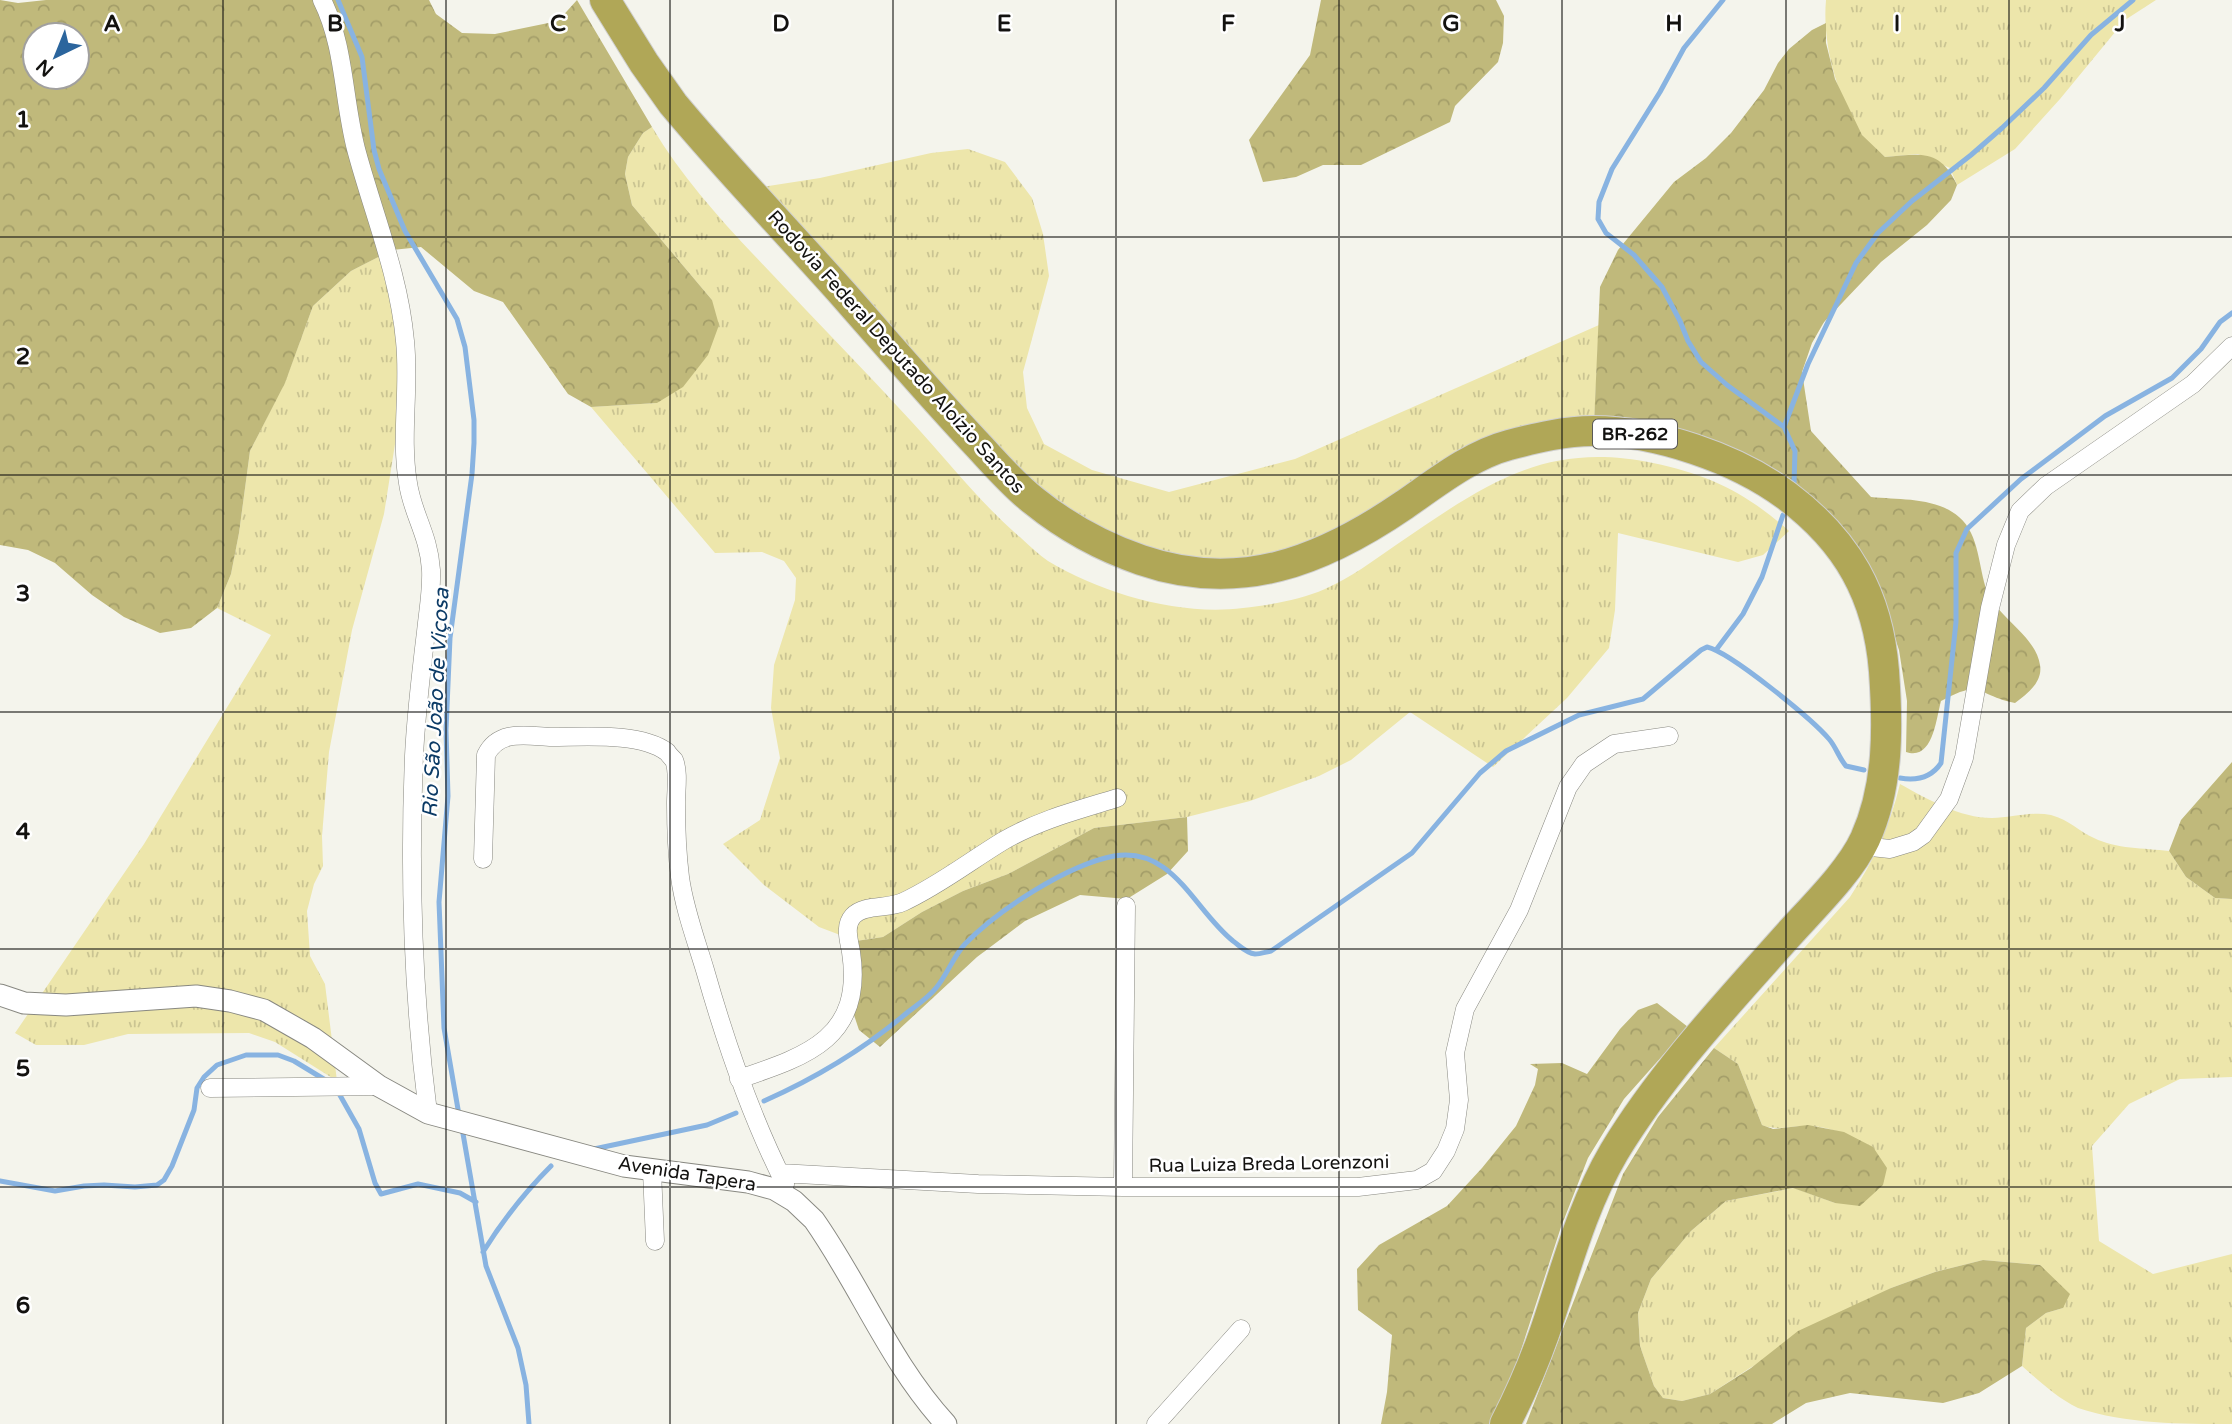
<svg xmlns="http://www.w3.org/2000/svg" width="2232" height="1424" viewBox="0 0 2232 1424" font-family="'Varela Round',sans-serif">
  <defs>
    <pattern id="grass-tufts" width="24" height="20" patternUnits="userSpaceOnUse" patternTransform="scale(1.75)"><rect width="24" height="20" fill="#ede6ab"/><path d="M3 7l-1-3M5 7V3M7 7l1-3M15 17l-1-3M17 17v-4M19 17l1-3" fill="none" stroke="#cac492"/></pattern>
    <pattern id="forest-crowns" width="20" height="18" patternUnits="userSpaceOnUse" patternTransform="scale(1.75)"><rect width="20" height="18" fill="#c0b97b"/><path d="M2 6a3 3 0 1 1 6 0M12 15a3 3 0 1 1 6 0" fill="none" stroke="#a49e69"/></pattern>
  </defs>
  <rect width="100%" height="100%" fill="#f4f4ec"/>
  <path fill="url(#grass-tufts)" d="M1826,0H2156L2125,20L2060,99L2015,149L1957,185L1950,168L1918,154L1885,157C1877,150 1867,142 1861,134C1837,96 1822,45 1826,0Z
    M652,127C684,181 728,228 771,273C818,323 865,371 911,421C948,461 980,503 1021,538C1030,546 1039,555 1048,561C1103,594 1179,616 1243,608C1269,605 1300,600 1325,589C1350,578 1373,561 1396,545C1483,486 1543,440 1653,463C1710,475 1746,493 1789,531L1763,555L1738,562L1618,533L1615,610L1609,648L1567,698L1493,767L1410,712L1351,760L1319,776L1250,801L1187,817L1094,828L1008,874L963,891L922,912L883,937L856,941L819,927L764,885L723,844L760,820L780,758L771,708L774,665L795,600L796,578L784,561L762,552L715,553L591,407L657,403L712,300L632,205L625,174L628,157L643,133Z
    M968,149L1005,162L1032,198L1043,234L1049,276L1023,372L1027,408L1044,444L1092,470L1169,492L1295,459L1599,325L1594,424L1571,426L1287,566L1097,549L737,191L820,178L931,153Z
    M380,256L390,289L404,387L384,514L352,630L329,752L322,836L323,866L314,884L307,911L310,956L325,984L337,1081L275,1042L249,1033L128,1034L84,1045H36L15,1033L144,844L271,635L217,608L231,574L239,533L250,451L285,382L313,306L351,271Z
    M1900,784C1927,799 1960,818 1992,818C2011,818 2031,811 2051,815C2070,820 2078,831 2094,838C2116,849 2144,848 2169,851L2186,877L2215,898L2232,899V1077L2180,1079L2129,1104L2092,1146L2099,1241L2153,1274L2232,1254V1424C2181,1424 2126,1424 2078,1408C2057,1398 2039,1381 2022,1366L2026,1328L2046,1313L2063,1308L2040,1265L1983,1260L1935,1272L1891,1288L1750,1368L1710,1394L1682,1401L1663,1398L1654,1386L1640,1346L1638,1313L1651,1279L1691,1231L1726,1201L1794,1188L1835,1203L1873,1148C1852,1137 1830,1125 1805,1126C1789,1126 1777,1131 1762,1125L1738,1064L1714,1048L1850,897C1873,862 1890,826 1900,784Z"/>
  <path fill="url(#forest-crowns)" fill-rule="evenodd" d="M0,0L18,3L46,0H429L436,14L462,33L495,34L558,21L577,0L652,127L643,133L628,157L625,174L632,205L712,300L719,325L708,355L683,387L657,403L591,407L568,394L503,302L474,291L421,247L392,250L351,271L313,306L285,383L250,451L239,533L231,574L217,608L191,628L160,633L124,617L92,595L55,563L28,550L0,545ZM35,35H77V77H35Z
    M1321,0H1496L1504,16L1503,43L1498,62L1455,106L1450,122L1361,165H1323L1296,177L1263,182L1249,140L1310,55Z
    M1826,23V43L1835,79L1862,135L1885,157C1920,154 1940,148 1957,185L1951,200L1927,225L1881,262L1824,322L1812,343L1802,372L1811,431L1871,497C1900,500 1936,497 1959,517C1980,535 1978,567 1987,591C1997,617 2036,636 2040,665C2043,682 2027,694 2015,703C1976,695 1983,678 1941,701C1936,719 1933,761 1906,752L1907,701L1899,650L1891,626L1825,516L1594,424L1600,287L1618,250L1674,182L1706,158L1731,133L1764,90L1778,63L1789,49L1812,30Z
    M2232,762V899L2215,898L2186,877L2169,851L2181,820Z
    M1187,817L1188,851L1167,874L1127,899L1080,895L1025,921L977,957L880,1047L859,1030L849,1000L856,941L883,937L922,912L963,891L1008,874L1094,828Z
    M1657,1003L1688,1027L1624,1099L1588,1158L1561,1227L1509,1387L1489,1424H1381L1387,1392L1392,1335L1358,1310L1357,1269L1379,1245L1447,1206L1482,1168L1516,1126L1535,1085L1538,1069L1530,1064L1562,1063L1587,1074L1620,1029L1638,1010Z
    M1714,1048L1738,1064L1762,1125L1773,1129L1808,1125L1844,1132L1873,1147L1887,1168L1883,1185L1860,1206L1835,1203L1793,1188L1726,1201L1691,1231L1651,1279L1638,1313L1640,1346L1654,1386L1663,1398L1682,1401L1710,1394L1751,1368L1798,1331L1891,1288L1935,1272L1983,1260L2040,1265L2070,1294L2063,1308L2046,1313L2026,1328L2022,1366L1979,1393L1943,1403L1850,1393L1806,1403L1772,1424H1526L1623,1174L1658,1117Z"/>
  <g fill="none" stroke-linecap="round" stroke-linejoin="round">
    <path stroke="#88b3e1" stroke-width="5" d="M338,0L362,57L374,150L379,169L405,231L457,319L465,347L474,420V443L472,474L450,638L446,730L448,796L439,902L444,1028L459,1115
      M1723,0L1684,48L1660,92L1612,169L1599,202L1598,219L1606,233L1634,255L1662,287L1680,321L1688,341L1701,362L1727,385L1784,427L1795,451L1794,483
      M1784,427L1808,364L1856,263L1878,233L1912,201L1971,155L2002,128L2044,88L2091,35L2133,0
      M1716,650L1743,614L1762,577L1783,515
      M1900,778C1917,781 1931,778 1941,763L1956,622V553L1967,529L2021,479L2105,416L2172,378L2201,349L2220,322L2232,313
      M337,1090L359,1129L375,1183L381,1194L418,1184L460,1193L476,1202
      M764,1101C816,1078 864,1049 908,1012C917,1005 929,997 936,988C947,975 953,957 965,944C998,910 1067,865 1114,856C1173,846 1194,910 1233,941C1240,946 1246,953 1255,954C1260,954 1266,952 1271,951L1412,853L1480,773L1506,751L1579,715L1643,699L1701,650L1707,647C1730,652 1812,719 1829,739C1836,747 1839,758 1846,766L1864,770
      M462,1128L486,1266L518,1348L526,1385L529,1424
      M594,1149L707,1125L736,1113
      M0,1181L55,1191L84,1186L104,1185L135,1187L157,1185L164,1180L172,1166L194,1110L197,1088L204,1077L217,1065L246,1055H278L294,1061L327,1081
      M483,1252C503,1220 524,1193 551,1166"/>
    <defs>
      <path id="minor" d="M322,0C345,46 343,99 356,149C373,213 399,274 405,341C410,388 400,436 408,483C412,513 429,535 431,570C432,590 428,612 426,632C421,673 416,715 414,756C409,875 413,996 428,1113
        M1862,846L1890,849L1913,842L1923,835L1949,799L1964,758L1990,608L2006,545L2020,511L2046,486L2193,384L2232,346
        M483,859L486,755C499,729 526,736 552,737C584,737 640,732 667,752C667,753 673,759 674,760C679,772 676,790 676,803C676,827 677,853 680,877C684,908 696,940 705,970C726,1044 750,1115 785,1184
        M739,1079C807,1056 864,1038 851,952C849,940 844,926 853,916C864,904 888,909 903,902C938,886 970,861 1003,841C1039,820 1078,810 1117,798
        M210,1088L379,1086
        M652,1171L655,1241
        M780,1173L978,1184L1123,1187H1358L1417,1180L1433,1171L1446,1151L1455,1129L1459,1100L1455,1053L1465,1009L1519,910L1568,787L1584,764L1614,744L1669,736
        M1123,1187L1126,906
        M1156,1424L1241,1329"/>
      <path id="tertiary" d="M0,995L24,1003L66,1005L196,996L230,1001L264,1010L313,1038L379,1086L428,1113L624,1166L748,1182L774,1189L794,1201L814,1220C861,1287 890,1363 946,1424"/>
      <path id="trunk" d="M605,0L644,63L673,104C728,170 787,231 844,295C887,344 929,393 974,441C993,461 1012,484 1034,501C1065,526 1103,547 1141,560C1240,594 1322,561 1404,505C1436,483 1471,455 1509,445C1536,438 1565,431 1593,431C1656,431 1736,458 1787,496C1847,541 1878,595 1884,671C1888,727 1889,786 1865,839C1849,874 1807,913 1781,943C1722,1009 1660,1076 1614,1152C1581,1208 1565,1273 1544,1334C1533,1365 1520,1395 1505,1424"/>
    </defs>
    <use href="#minor" stroke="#888881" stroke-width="19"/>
    <use href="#tertiary" stroke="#888881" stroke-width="23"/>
    <use href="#trunk" stroke="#d0d0cf" stroke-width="32"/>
    <use href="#minor" stroke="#fff" stroke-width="18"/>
    <use href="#tertiary" stroke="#fff" stroke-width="21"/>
    <use href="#trunk" stroke="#b0a757" stroke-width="30"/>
  </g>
  <path fill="none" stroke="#131210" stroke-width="2" stroke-opacity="0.55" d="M223,0V1424M446,0V1424M670,0V1424M893,0V1424M1116,0V1424M1339,0V1424M1562,0V1424M1786,0V1424M2009,0V1424M0,237H2232M0,475H2232M0,712H2232M0,949H2232M0,1187H2232"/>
  <g text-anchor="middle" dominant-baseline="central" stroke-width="5" stroke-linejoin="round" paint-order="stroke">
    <rect fill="#fff" stroke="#5a5958" stroke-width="2" x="1593" y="419.5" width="84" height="29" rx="5"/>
    <g font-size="18" font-weight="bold" fill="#131210">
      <text x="1635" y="434">BR-262</text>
    </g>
    <g font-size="19" fill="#131210" stroke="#fff">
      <text transform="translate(896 352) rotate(48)">Rodovia Federal Deputado Aloízio Santos</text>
      <text transform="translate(1269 1164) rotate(-1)">Rua Luiza Breda Lorenzoni</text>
      <text transform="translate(687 1174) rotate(9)">Avenida Tapera</text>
    </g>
    <g font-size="21" font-style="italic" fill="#0c3b66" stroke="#fff">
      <text transform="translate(436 703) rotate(-87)">Rio São João de Viçosa</text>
    </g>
  </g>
  <g font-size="23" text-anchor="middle" font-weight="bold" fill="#131210" stroke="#fff" stroke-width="5" stroke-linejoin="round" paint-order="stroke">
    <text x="112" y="31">A</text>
    <text x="335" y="31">B</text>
    <text x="558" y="31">C</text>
    <text x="781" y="31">D</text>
    <text x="1004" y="31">E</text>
    <text x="1228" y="31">F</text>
    <text x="1451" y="31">G</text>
    <text x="1674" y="31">H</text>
    <text x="1897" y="31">I</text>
    <text x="2120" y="31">J</text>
    <text x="23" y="127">1</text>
    <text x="23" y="364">2</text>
    <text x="23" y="601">3</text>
    <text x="23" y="839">4</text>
    <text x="23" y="1076">5</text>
    <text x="23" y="1313">6</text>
  </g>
  <g transform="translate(56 56) rotate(223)"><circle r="33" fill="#ffffff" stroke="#a1a09f" stroke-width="2"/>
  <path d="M0-5L12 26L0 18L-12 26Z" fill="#2b659d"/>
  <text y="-10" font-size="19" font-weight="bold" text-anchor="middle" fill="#131210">N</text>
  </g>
</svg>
